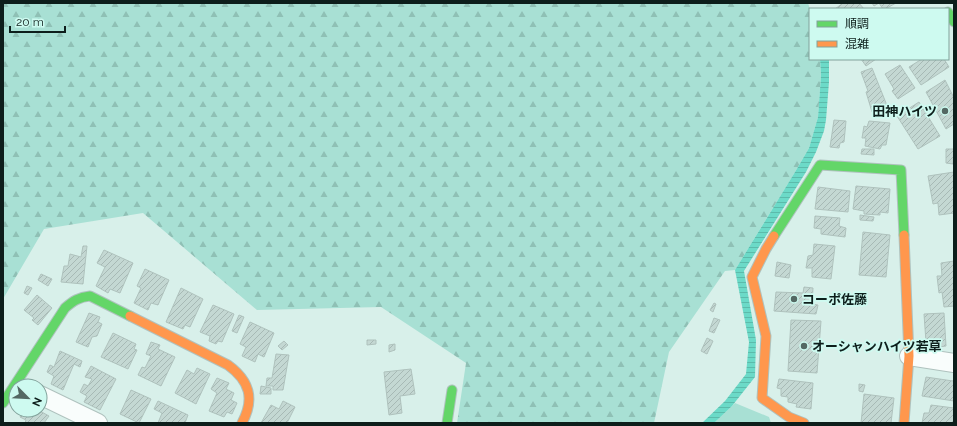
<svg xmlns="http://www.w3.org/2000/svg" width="957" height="426" viewBox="0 0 957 426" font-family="Raleway,'Noto Sans JP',sans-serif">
  <defs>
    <pattern id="forest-firs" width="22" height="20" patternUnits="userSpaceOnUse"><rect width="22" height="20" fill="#a8e0d4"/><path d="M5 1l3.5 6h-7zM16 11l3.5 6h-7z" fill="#8fc0b5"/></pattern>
    <pattern id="water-rules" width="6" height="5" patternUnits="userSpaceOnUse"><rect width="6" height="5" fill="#6cdac8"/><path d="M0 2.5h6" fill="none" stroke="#5cbbab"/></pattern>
    <pattern id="building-hatch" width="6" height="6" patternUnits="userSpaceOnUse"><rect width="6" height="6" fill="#c4d8d3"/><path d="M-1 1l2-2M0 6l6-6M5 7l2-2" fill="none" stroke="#a7b9b5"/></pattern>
  </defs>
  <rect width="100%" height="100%" fill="#d8f0ea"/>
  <path fill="#a8e0d4" d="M735,403L769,417L771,423H714Z"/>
  <path fill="url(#forest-firs)" d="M3,3H808L810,9V59H820L821,75L818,117L809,148L795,172L735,270L725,271L669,352L654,423H457L466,363L381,307L257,310L143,213L44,229L3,299Z"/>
  <path fill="url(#water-rules)" d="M820,59H829V82L826,120L824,131L816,152L806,172L744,271L756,340L755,377L732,406L714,423H702L725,401L746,374L749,342L735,270L795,172L809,148L818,117L821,75Z"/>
  <path fill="url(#building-hatch)" stroke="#afc2bd" d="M843,3H851L852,4L854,3H859L864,9H835Z
    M872,3H896L885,9H883L879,3L874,6Z
    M861,59H876L866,66Z
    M922,59H944L949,67L921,85L909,67Z
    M900,65L915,88L898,99L892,91L894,89L885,74Z
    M872,68L888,108L883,112L880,108L872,112L866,92L868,91L861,72Z
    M945,80L954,98V124L946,129L926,92Z
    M919,102L940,136L918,149L897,116Z
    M834,120L846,121L844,142L840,143L839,148L830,147Z
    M869,121L890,123L886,145H882L880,149L865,146L866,138H862L864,126L867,127Z
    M862,149H874V155L861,154Z
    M946,149H954L953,164L946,163Z
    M954,172V213L939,215L938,203L933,204L928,176Z
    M856,186L890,189L888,213L880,212V215L864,214V211L853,209Z
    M818,187L850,191L848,212L815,209Z
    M860,215L874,217L873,221L860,220Z
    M815,216L840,218L839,226L846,228L845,237L821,234V229L814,228Z
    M863,232L890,235L886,277L859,275Z
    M814,244L835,246L831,279L812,277V268H806L808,256L813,255Z
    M83,246H87L83,284L61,282L64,266H68L70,254L81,257Z
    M104,250L133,263L120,293L110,289L108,293L96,286L105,267L97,263Z
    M954,261V306L944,307L942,292L939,293L937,276H942L941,263Z
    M777,262L791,265L789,278L775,276Z
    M145,269L169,280L158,305L151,303L148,310L134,303L141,288L137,286Z
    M41,274L52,279L48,286L38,280Z
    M27,286L32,288L28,295L24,293Z
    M804,287L813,288L812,304L818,305L816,314L774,311L776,292L803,293Z
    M181,288L203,299L190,327L185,325L183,329L166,322Z
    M37,295L52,308L38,325L32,320L34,318L24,310Z
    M714,303L716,304L713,312L710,310Z
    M213,305L234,314L222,342L218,341L216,344L209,341L210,336L200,332Z
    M89,313L100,317L98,322L102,324L97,336L92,337L88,347L76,342Z
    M944,313L946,346L939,347V341L926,342L924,314Z
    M239,315L244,317L237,333L232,331Z
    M714,318L720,320L714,333L709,331Z
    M791,320L821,321L817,373L788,371Z
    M250,322L274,333L264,357L258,354L255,362L242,356L246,347L240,344Z
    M113,333L136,344L134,349L137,350L128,369L101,357Z
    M707,338L713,341L707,354L701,351Z
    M367,340H376V344L367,345Z
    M284,341L288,345L282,350L278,346Z
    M151,342L160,345L158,349L175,357L161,386L138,375L142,367L145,368L151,356L146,354Z
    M395,344V350L389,352V345Z
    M60,351L82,361L80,367L74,364L63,390L51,384L54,376L47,372L50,365L54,367Z
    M276,354L289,355L283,390H273V386H266L267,378H272Z
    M91,366L116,379L100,410L84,402L87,396L80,392L84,384L88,386L92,379L85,377Z
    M197,368L210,374L196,404L175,393L187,370L194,374Z
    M411,369L415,394L400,396L402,413L389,415L384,372Z
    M926,377L953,381L954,379V401L922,396Z
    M217,378L229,383L226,389L234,393L231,400L237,403L232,414L227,412L224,417L209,411L217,393L211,389Z
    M779,379L813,383L811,409L796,407L797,404L788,402V397L781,396V389L777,388Z
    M859,384L865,385L863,392L859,391Z
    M261,386L271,388V394H260Z
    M131,390L151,399L139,423L120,414Z
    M864,394L894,398L891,423H861Z
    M158,401L188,415L185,423H158L162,413L154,409Z
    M283,401L295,407L287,423H261L271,405L279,409Z
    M931,405L954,408V423H922L924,413H929Z
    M24,410H38L49,416L44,423H25L26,420L20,417Z"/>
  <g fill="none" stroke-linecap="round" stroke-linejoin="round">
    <defs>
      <path id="street" d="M909,356L954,363
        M40,395L98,423"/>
      <path id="fast" d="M948,12L954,22
        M774,236L820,165L901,170L904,235
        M3,403L65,308C73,301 79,297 90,296L130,316
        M447,423L452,390"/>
      <path id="slow" d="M904,235L909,356L904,423
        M774,236L766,249L752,277L766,336L762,398L789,417L804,423
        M130,316L228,365C250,381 255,399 242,423"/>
    </defs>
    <use href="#street" stroke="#afc2be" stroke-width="20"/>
    <use href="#fast" stroke="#afc2be" stroke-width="11"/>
    <use href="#slow" stroke="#afc2be" stroke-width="11"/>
    <use href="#street" stroke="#f9fdfc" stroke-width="18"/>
    <use href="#fast" stroke="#63d668" stroke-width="9"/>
    <use href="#slow" stroke="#ff974d" stroke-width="9"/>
  </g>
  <g fill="#546863" stroke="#cefaf0" stroke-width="1.5">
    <circle cx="945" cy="111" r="4"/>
    <circle cx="794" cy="299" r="4"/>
    <circle cx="804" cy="346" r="4"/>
  </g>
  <g text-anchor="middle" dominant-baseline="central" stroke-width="3.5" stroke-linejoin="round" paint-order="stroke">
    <g font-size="13" font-weight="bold" fill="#0d1e1b" stroke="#cefaf0" text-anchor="start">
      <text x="937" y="111" text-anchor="end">田神ハイツ</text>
      <text x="802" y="299">コーポ佐藤</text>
      <text x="812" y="346">オーシャンハイツ若草</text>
    </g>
  </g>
  <rect width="957" height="426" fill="none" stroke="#0d1e1b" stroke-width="8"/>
  <rect x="809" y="8" width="140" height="52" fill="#cefaf0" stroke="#81a29b"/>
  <rect x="817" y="21" width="20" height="6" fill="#63d668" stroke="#81a29b"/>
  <text x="845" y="28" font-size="12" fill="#0d1e1b">順調</text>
  <rect x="817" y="41" width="20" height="6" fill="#ff974d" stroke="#81a29b"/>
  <text x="845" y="48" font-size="12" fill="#0d1e1b">混雑</text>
  <g transform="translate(28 398) rotate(114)"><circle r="19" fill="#cefaf0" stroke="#81a29b"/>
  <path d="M0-3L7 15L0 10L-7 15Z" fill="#546863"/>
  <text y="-6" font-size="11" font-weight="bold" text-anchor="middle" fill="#0d1e1b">N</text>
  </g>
  <path d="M10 26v6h55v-6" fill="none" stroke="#0d1e1b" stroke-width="2"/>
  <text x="16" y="26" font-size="12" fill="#0d1e1b" stroke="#cefaf0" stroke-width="3" paint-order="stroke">20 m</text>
</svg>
